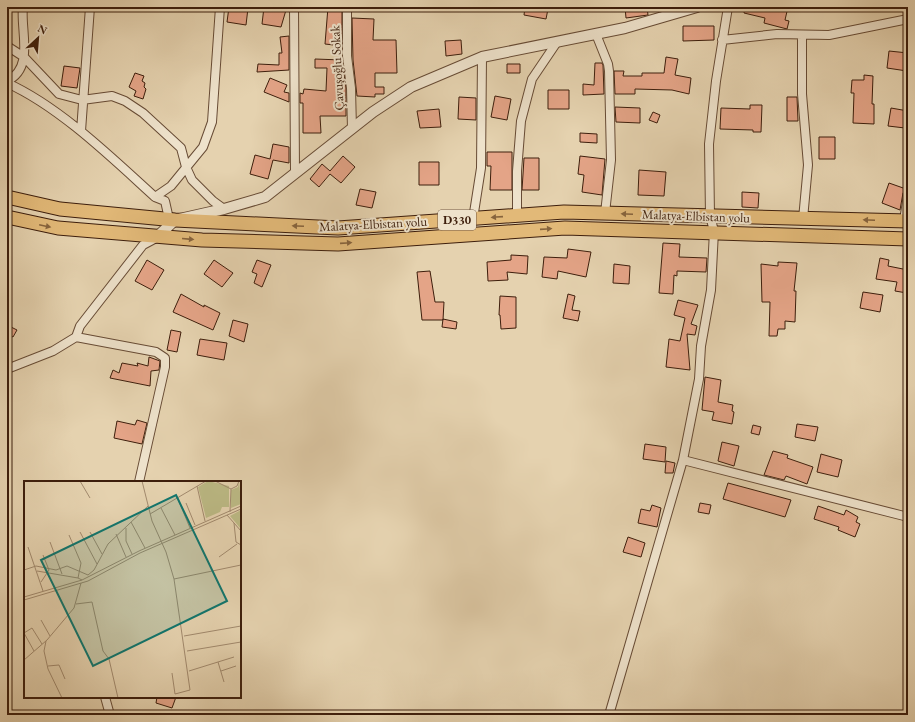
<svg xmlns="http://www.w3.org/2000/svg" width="915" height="722" viewBox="0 0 915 722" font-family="'EB Garamond',serif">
  <rect width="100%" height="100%" fill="#e5d2af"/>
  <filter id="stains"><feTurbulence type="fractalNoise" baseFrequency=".005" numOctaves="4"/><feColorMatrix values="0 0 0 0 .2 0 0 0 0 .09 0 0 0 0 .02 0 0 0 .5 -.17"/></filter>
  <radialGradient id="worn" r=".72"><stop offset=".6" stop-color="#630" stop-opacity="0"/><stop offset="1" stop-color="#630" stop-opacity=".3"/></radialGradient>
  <path fill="#e4a487" stroke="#3d1e0c" d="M229,7L248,8L246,25L227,22Z
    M264,7H277L286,10L281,27L262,24Z
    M328,7H342V46L325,44Z
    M525,7H543L548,9L546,19L524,15Z
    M625,7H647L648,15L626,18Z
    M745,7H788L785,20L789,21L787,29L764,23L765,18L744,13Z
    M352,18L374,19L373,40H396L397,73H375V87H384V94H375V97L357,96L353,60Z
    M683,26H714V40L683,41Z
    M289,36V70L257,72L258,64L279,65V53H282L280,37Z
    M461,40L462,54L446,56L445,41Z
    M889,51L908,53L907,71L887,68Z
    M666,57L678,59L675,75L691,78L689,94L672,90L635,89V94H615L614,71H624L623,76H642V73H664Z
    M315,59L342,60L346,88V116H320L321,133H303V103H300V93L303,94L304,89L326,91L327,68H315Z
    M595,63H602L603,65L604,94L583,95V84L594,85Z
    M507,64H520V73H507Z
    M64,66L80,68L77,88L61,86Z
    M135,73L144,76L142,81L145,83L144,87L146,89L143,99L134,96L136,91L129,87Z
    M864,75L873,76L872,104H874V124L853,123L854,93H851L852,80H864Z
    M270,78L287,85L284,92L289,93V102L264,92Z
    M548,90H569V109H548Z
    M495,96L511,99L507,120L491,117Z
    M459,97L476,98V120L458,119Z
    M787,97H797L798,121H787Z
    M750,105H762L761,132H753V130L720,129L721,108L750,109Z
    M615,107L640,108V123L616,122Z
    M891,108L908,111L905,128L888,126Z
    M439,109L441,127L420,128L417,111Z
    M653,112L660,115L657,123L649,120Z
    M580,133L597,134V143L580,142Z
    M819,137H835V159H819Z
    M273,144L289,147V163L273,160L268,179L250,174L255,155L270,159Z
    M487,152H512V190H490L491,166H487Z
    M343,156L355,167L341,183L330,174L319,187L310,179L322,164L330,171Z
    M580,156L605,159L602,195L582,192L584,175L578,174Z
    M524,158H539V190H522Z
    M419,162H439V185H419Z
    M639,170L666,172L664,196L638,195Z
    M889,183L906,189L903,193L900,210L882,203Z
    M360,189L376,192L372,208L356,205Z
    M742,192L759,193L758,208L742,207Z
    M663,243L680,244L679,257L707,258L706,272L677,271V276L674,275L673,294L659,293Z
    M568,249L591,252L586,277L558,271L557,279L542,277L544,257L567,258Z
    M511,255L528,256L527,274L507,272L508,280L488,281L487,262L511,260Z
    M880,258L889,260L888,266L908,270L907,293L895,291L897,282L876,279Z
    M147,260L164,270L152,290L135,281Z
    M214,260L233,273L222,287L204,274Z
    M257,260L271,265L262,287L254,283L257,274L252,272Z
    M778,262L797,263L794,291H796L795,322L785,321V329H778L777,336H769L770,302H762L761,264L778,266Z
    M614,264L630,266L629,284L613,283Z
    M430,271L435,302H444L443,320H422L417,272Z
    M863,292L883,295L880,312L860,308Z
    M181,294L204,307V305L220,313L213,330L173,312Z
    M568,294L575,296L572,310L580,311L578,321L563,318Z
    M500,296L516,297V328L501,329L500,315H499Z
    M678,300L698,305L691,324L697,326L695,335L687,334L690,370L666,367L669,339L680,341L685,318L674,315Z
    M443,319L457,322L456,329L442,327Z
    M233,320L248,324L244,342L229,336Z
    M7,325L17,330L13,337L7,334Z
    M171,330L181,332L177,352L167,350Z
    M200,339L227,343L224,360L197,355Z
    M149,357L160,361L159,370L151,371L150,386L110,378L113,370L119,373L122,363L138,366L137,363L148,366Z
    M705,377L721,380L718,402L733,405L732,411L734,412L732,424L712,420L714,412L702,410Z
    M137,420L147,423L142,444L114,438L117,421L135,425Z
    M797,424L818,427L815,441L795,437Z
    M753,425L761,427L759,435L751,433Z
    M722,442L739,446L734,466L718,461Z
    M645,444L666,447L665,462L643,459Z
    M773,451L788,455L787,458L813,467L807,484L786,476L784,480L764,475Z
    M821,454L842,460L838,477L817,472Z
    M666,461L675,463L673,473H665Z
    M728,483L791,500L785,517L723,499Z
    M700,503L711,505L709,514L698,512Z
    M652,505L661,508L657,527L638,523L641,509L650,511Z
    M818,506L844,515L846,510L858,517L856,522L860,524L855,537L838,530L839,527L814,519Z
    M628,537L645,543L641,557L623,552Z
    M157,697H176L172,708L156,703Z"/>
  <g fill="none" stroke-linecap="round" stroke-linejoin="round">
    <defs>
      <path id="minor" d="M294,7L295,173
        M347,7V56L351,88L352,129
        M596,34L608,64L609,71L611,160L605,213
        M802,36V94L808,165L803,219
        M722,40L777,34L829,35L908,19
        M7,46L24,57L59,94L82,100L112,96L125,101L143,113L181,148L186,167L192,180L213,201L224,209
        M7,81C35,68 20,30 23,7
        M7,83C60,107 112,158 155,197
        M81,131L90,7
        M517,216V171L521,121L532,79L557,42
        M169,219L165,201L155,197L171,186L203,147L212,122L220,7
        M473,219L481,168L482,57
        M904,221L908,194
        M76,337L156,352L165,358V367L139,482
        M7,369L53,351L76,337L80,326L143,245L158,237
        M683,460L908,517
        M105,697L110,715
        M609,715L683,460L699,379L701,346L711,290L714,231L710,216L709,144L716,81L728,7"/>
      <path id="tertiary" d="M158,236L175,220L224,209L265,197L373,112L411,87L482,57L625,28L697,7"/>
      <path id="primary" d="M7,197L60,209L175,220L338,228L564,212L908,221
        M7,217L58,228L202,240L338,244L565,228L908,239"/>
    </defs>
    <use href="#minor" stroke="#674b35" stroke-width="10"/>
    <use href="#tertiary" stroke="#674b35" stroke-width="12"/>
    <use href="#primary" stroke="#3d1e0c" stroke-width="15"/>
    <use href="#minor" stroke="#eee2cb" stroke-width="8"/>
    <use href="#tertiary" stroke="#eee2cb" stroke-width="10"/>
    <use href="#primary" stroke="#e2b978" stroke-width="13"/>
  </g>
  <defs><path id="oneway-solid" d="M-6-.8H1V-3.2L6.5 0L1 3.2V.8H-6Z"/></defs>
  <g fill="#87643d">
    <use href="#oneway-solid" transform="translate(627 214) rotate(-178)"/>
    <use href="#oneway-solid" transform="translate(497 217) rotate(176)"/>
    <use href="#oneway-solid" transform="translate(869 220) rotate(-178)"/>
    <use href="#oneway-solid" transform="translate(45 226) rotate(12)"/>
    <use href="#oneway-solid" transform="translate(298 226) rotate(-177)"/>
    <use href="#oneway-solid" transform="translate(546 229) rotate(-4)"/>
    <use href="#oneway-solid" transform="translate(188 239) rotate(5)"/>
    <use href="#oneway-solid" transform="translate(346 243) rotate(-4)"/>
  </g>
  <g text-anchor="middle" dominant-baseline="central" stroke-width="4" stroke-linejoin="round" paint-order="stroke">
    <rect fill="#eee2cb" stroke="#725945" stroke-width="1" x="438" y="210" width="38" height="20" rx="3"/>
    <g font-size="12" font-weight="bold" fill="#3d1e0c">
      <text x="457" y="220">D330</text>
    </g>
    <g font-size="13" fill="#3d1e0c" stroke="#eee2cb">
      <text transform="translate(337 68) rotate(-93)">Çavuşoğlu Sokak</text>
      <text transform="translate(696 216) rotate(2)">Malatya-Elbistan yolu</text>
      <text transform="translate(373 224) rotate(-3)">Malatya-Elbistan yolu</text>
    </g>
  </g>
  <g transform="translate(24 481)">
    <rect width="217" height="217" fill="#e5d2af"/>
    <path d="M215,0L217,23L207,27V9L214,6ZM217,29V48L206,35Z" fill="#bcba85"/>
    <path d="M184,0L205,5V26H198L196,31L182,37L174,6Z" fill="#bcba85"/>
    <path fill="none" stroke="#a28a6e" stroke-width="1" d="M56,0L66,17M118,0L128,40L142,71L150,98L166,209L151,213L148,192M191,0L207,8L206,31M173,5L181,40M207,8L213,5L215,0M153,16L166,47M162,22L171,44M137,27L151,54M126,33L182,0M203,34L217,50M107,41L121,67M210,42L212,61L217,64M102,47V60L108,73M56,51L73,83M66,51L78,73M92,53L102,76M45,54L57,82L54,97L58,99M26,61L38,93M4,66L19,110M195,76L213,63M0,89L12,85L32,89L43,85L64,94M13,90L54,97M64,94L70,89L84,63L124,25M150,98L217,84M17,101L25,89L19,74M0,116L58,99L115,70L217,25M0,119L64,100L116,72L217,28M52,123L68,121L79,170L85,178L94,217M17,139L26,155M160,155L217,145M22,160L20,170L24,188L38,217M10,170L0,152L8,147L18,163M163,170L217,161M0,179L23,159L50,127L57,102M194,181L200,201M24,185L35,184L41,198M165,190L210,176M197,190L212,185"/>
    <path fill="#0f766e" fill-opacity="0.15" stroke="#0f766e" stroke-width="2" d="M152,14L203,120L69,185L17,79Z"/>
    <rect width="217" height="217" fill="none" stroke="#3d1e0c" stroke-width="2"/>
  </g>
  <rect width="915" height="722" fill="none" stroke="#e5d2af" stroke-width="24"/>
  <rect x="8" y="8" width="899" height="706" fill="none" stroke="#3d1e0c" stroke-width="2"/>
  <rect x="12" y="12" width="891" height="698" fill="none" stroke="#3d1e0c"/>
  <g transform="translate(38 38) rotate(26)" stroke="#eee2cb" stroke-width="3" paint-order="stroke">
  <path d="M0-3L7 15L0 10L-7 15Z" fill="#3d1e0c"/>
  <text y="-6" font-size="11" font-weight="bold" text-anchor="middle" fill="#3d1e0c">N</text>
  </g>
  <rect width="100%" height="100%" filter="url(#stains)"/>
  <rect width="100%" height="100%" fill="url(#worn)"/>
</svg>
